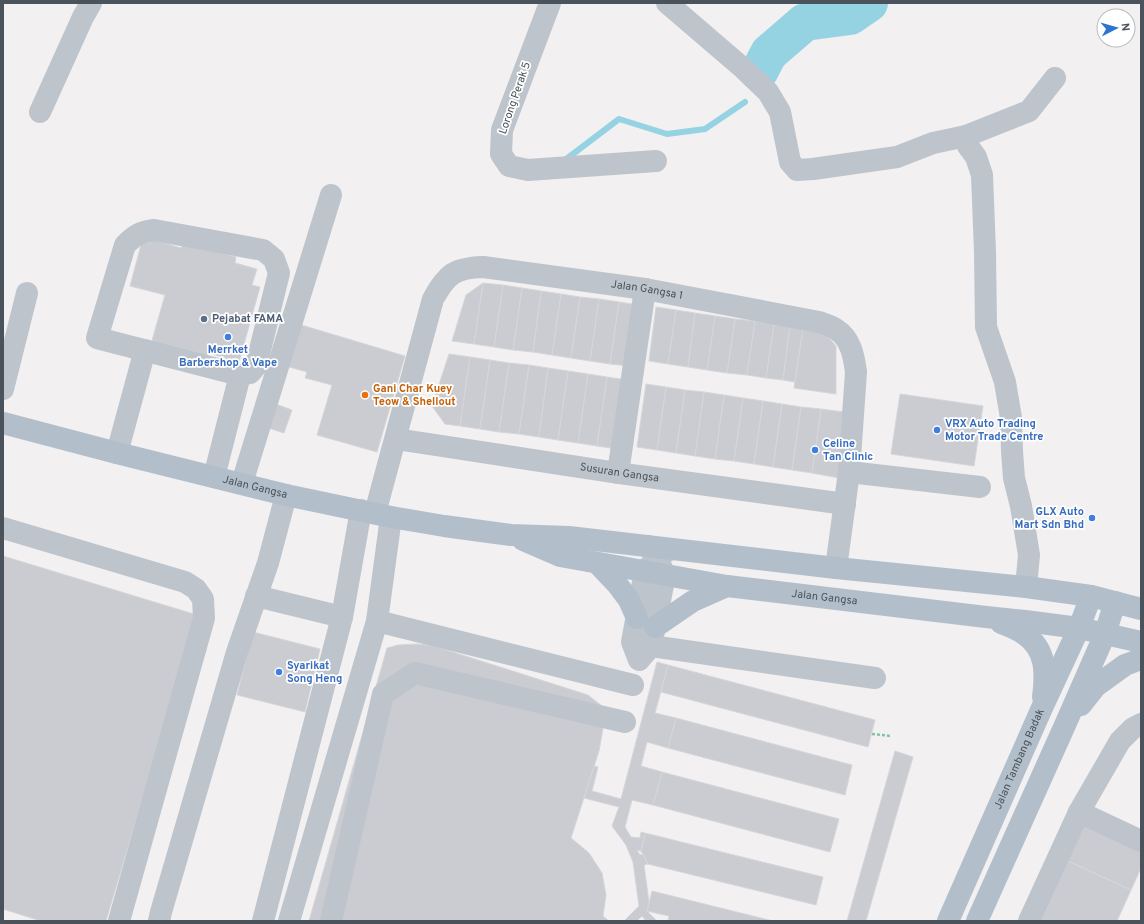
<svg xmlns="http://www.w3.org/2000/svg" width="1144" height="924" viewBox="0 0 1144 924" font-family="Overpass,sans-serif">
  <rect width="100%" height="100%" fill="#f2f0f0"/>
  <g fill="none" stroke-linecap="round" stroke-linejoin="round">
    <path stroke="#95d3e3" stroke-width="6" d="M565,160L619,119L667,134L705,129L745,102"/>
    <path stroke="#95d3e3" stroke-width="38" d="M759,72L769,53L805,22L850,16L869,3"/>
  </g>
  <path fill="#cbccd1" stroke="#d4d6da" d="M151,239L181,248L183,242L236,257L235,263L257,269L252,285L260,287L239,362L208,353L206,359L151,344L165,295L130,286L142,241L150,243Z
    M483,283L503,285L494,347L474,344Z
    M483,283L474,344L452,341L466,295Z
    M503,285L522,288L513,350L494,347Z
    M522,288L541,291L533,352L513,350Z
    M541,291L561,294L552,355L533,352Z
    M561,294L580,297L571,358L552,355Z
    M580,297L599,299L590,361L571,358Z
    M599,299L619,302L610,364L590,361Z
    M619,302L638,305L629,366L610,364Z
    M656,307L676,310L668,364L649,361Z
    M676,310L695,313L688,367L668,364Z
    M695,313L715,316L707,370L688,367Z
    M715,316L735,319L727,373L707,370Z
    M735,319L755,321L747,375L727,373Z
    M755,321L774,324L766,378L747,375Z
    M298,324L405,356L377,452L317,435L332,385L305,378L307,372L286,366Z
    M774,324L790,326L783,380L766,378Z
    M790,326L803,328L795,382L783,380Z
    M803,328L823,331L836,346V394L794,388Z
    M449,354L470,357L460,426L445,424L432,406Z
    M470,357L490,360L480,429L460,426Z
    M490,360L509,363L499,432L480,429Z
    M509,363L529,365L519,434L499,432Z
    M529,365L548,368L539,437L519,434Z
    M548,368L568,371L558,440L539,437Z
    M568,371L588,374L578,443L558,440Z
    M588,374L607,377L597,446L578,443Z
    M607,377L627,380L617,449L597,446Z
    M646,384L666,387L657,450L637,447Z
    M666,387L685,390L676,453L657,450Z
    M685,390L704,392L695,456L676,453Z
    M704,392L724,395L715,459L695,456Z
    M900,394L983,406L974,466L891,454Z
    M724,395L743,398L734,461L715,459Z
    M743,398L763,401L754,464L734,461Z
    M763,401L782,404L773,467L754,464Z
    M270,402L292,410L284,433L262,426Z
    M782,404L801,407L792,470L773,467Z
    M801,407L821,409L812,473L792,470Z
    M821,409L844,412L839,478L812,473Z
    M3,556L197,615L106,921H41L3,909Z
    M253,632L320,649L305,712L237,695Z
    M418,644L434,646L588,695L602,706L605,717L599,751L571,838L589,853L602,873L606,895L603,916L609,921H309L387,648L398,645Z
    M657,662L668,665L655,713L676,718L668,748L647,742L641,766L662,772L653,805L632,800L625,827L631,837L640,838L641,832L645,833L641,851L637,850L640,855L643,854L648,864L644,865L649,902L647,911L657,921H646L642,916L637,921H624L639,906L633,862L626,845L612,826L619,807L584,798L594,766L598,767L592,791L621,799Z
    M668,665L875,720L868,747L661,692Z
    M676,718L852,765L845,795L668,748Z
    M895,751L913,757L866,921H847Z
    M662,772L839,819L830,852L653,805Z
    M1084,825L1141,851V868L1131,890L1068,861Z
    M645,833L823,877L816,905L648,864L641,851Z
    M1068,861L1131,890L1117,921H1041Z
    M652,891L773,921H668L669,916L647,911Z"/>
  <g fill="none" stroke-linecap="round" stroke-linejoin="round">
    <path stroke="#7fc5a2" stroke-width="2.5" stroke-dasharray="3 2" stroke-linecap="butt" d="M872,734L891,736"/>
    <g stroke="#bdc4cb" stroke-width="22">
      <path d="M550,3L502,130L501,154L509,166L528,170L656,161"/>
      <path d="M667,3L744,69L768,92L780,112L790,162L797,170L813,169L897,157L933,143L966,136L968,146L976,157L982,175L985,252L986,327L1005,382L1011,418L1012,451L1014,478L1021,506L1029,555L1026,587"/>
      <path d="M40,112L83,17L91,3"/>
      <path d="M966,136L1029,111L1055,78"/>
      <path d="M3,389L27,293"/>
      <path id="s1" d="M396,439L618,473L845,504"/>
      <path d="M117,453L145,350"/>
      <path d="M849,472L980,487"/>
      <path d="M618,473L645,289"/>
      <path d="M214,477L240,375L97,338L125,245C135,235 140,232 154,230L263,250L274,259L279,273L256,366L250,373L240,375"/>
      <path d="M242,483L331,195"/>
      <path id="s2" d="M375,513L433,299C447,274 454,268 483,267L645,289L819,322C825,324 832,326 837,330C851,339 854,357 856,372L849,472L836,568"/>
      <path d="M3,528L185,582L196,589L203,599L204,618L119,921"/>
      <path d="M648,546L657,558L665,575L651,646L639,660L632,642L645,571L657,558L658,557L670,549"/>
      <path d="M256,596L342,617"/>
      <path d="M377,621L633,685"/>
      <path d="M651,646L875,678"/>
      <path d="M1079,812L1141,841"/>
      <path d="M159,921L161,912L237,652L268,563L286,495"/>
      <path d="M263,921L342,617L361,510"/>
      <path d="M289,921L377,621L391,517"/>
      <path d="M331,921L383,694L415,673L625,722"/>
      <path d="M1029,921L1079,812L1120,741L1133,728L1141,724"/>
    </g>
    <g stroke="#b2bfcb" stroke-width="22">
      <path id="s3" d="M3,423L117,453L286,495L391,517L444,526L511,535L569,537L836,568L1026,587L1091,596L1141,609"/>
      <path id="s4" d="M523,540L560,556L727,586L986,617L1025,621L1079,628L1141,642"/>
      <path d="M597,563L617,584L629,600L637,618"/>
      <path d="M1001,623C1009,626 1017,629 1024,634C1047,649 1046,674 1043,697"/>
      <path d="M655,627L693,601L727,586"/>
      <path d="M1081,705L1096,686L1125,665L1141,659"/>
      <path id="s5" d="M948,921L1041,710L1079,628L1091,596"/>
      <path d="M977,921L1065,725L1105,634L1115,602"/>
    </g>
  </g>
  <circle fill="#5c6f8a" stroke="#fff" stroke-width="1.5" cx="204" cy="319" r="4"/>
  <g fill="#3f7fe0" stroke="#fff" stroke-width="1.5">
    <circle cx="228" cy="337" r="4"/>
    <circle cx="937" cy="430" r="4"/>
    <circle cx="815" cy="450" r="4"/>
    <circle cx="1092" cy="518" r="4"/>
    <circle cx="279" cy="672" r="4"/>
  </g>
  <circle fill="#e8710a" stroke="#fff" stroke-width="1.5" cx="365" cy="395" r="4"/>
  <g text-anchor="middle" dominant-baseline="central" stroke-width="3.5" stroke-linejoin="round" paint-order="stroke">
    <g font-size="11" fill="#4a535b" stroke="#fff">
      <text transform="translate(515 98) rotate(-71)">Lorong Perak 5</text>
      <text stroke="none"><textPath href="#s2" startOffset="451">Jalan Gangsa 1</textPath></text>
      <text stroke="none"><textPath href="#s1" startOffset="226">Susuran Gangsa</textPath></text>
      <text stroke="none"><textPath href="#s3" startOffset="260">Jalan Gangsa</textPath></text>
      <text stroke="none"><textPath href="#s4" startOffset="308">Jalan Gangsa</textPath></text>
      <text stroke="none"><textPath href="#s5" startOffset="177">Jalan Tambang Badak</textPath></text>
    </g>
    <g font-size="11" font-weight="bold" fill="#4e5e75" stroke="#fff" text-anchor="start">
      <text x="212" y="319">Pejabat FAMA</text>
    </g>
    <g font-size="11" font-weight="bold" fill="#366cbe" stroke="#fff" text-anchor="start">
      <text x="228" y="350" text-anchor="middle">Merrket<tspan x="228" dy="13">Barbershop &amp; Vape</tspan></text>
      <text x="945" y="424">VRX Auto Trading<tspan x="945" dy="13">Motor Trade Centre</tspan></text>
      <text x="823" y="444">Celine<tspan x="823" dy="13">Tan Clinic</tspan></text>
      <text x="1084" y="512" text-anchor="end">GLX Auto<tspan x="1084" dy="13">Mart Sdn Bhd</tspan></text>
      <text x="287" y="666">Syarikat<tspan x="287" dy="13">Song Heng</tspan></text>
    </g>
    <g font-size="11" font-weight="bold" fill="#c56008" stroke="#fff" text-anchor="start">
      <text x="373" y="389">Gani Char Kuey<tspan x="373" dy="13">Teow &amp; Shellout</tspan></text>
    </g>
  </g>
  <rect width="1144" height="924" fill="none" stroke="#4a535b" stroke-width="8"/>
  <g transform="translate(1116 28) rotate(84)"><circle r="19" fill="#ffffff" stroke="#b7babd"/>
  <path d="M0-3L7 15L0 10L-7 15Z" fill="#2d74cf"/>
  <text y="-6" font-size="11" font-weight="bold" text-anchor="middle" fill="#4a535b">N</text>
  </g>
</svg>
